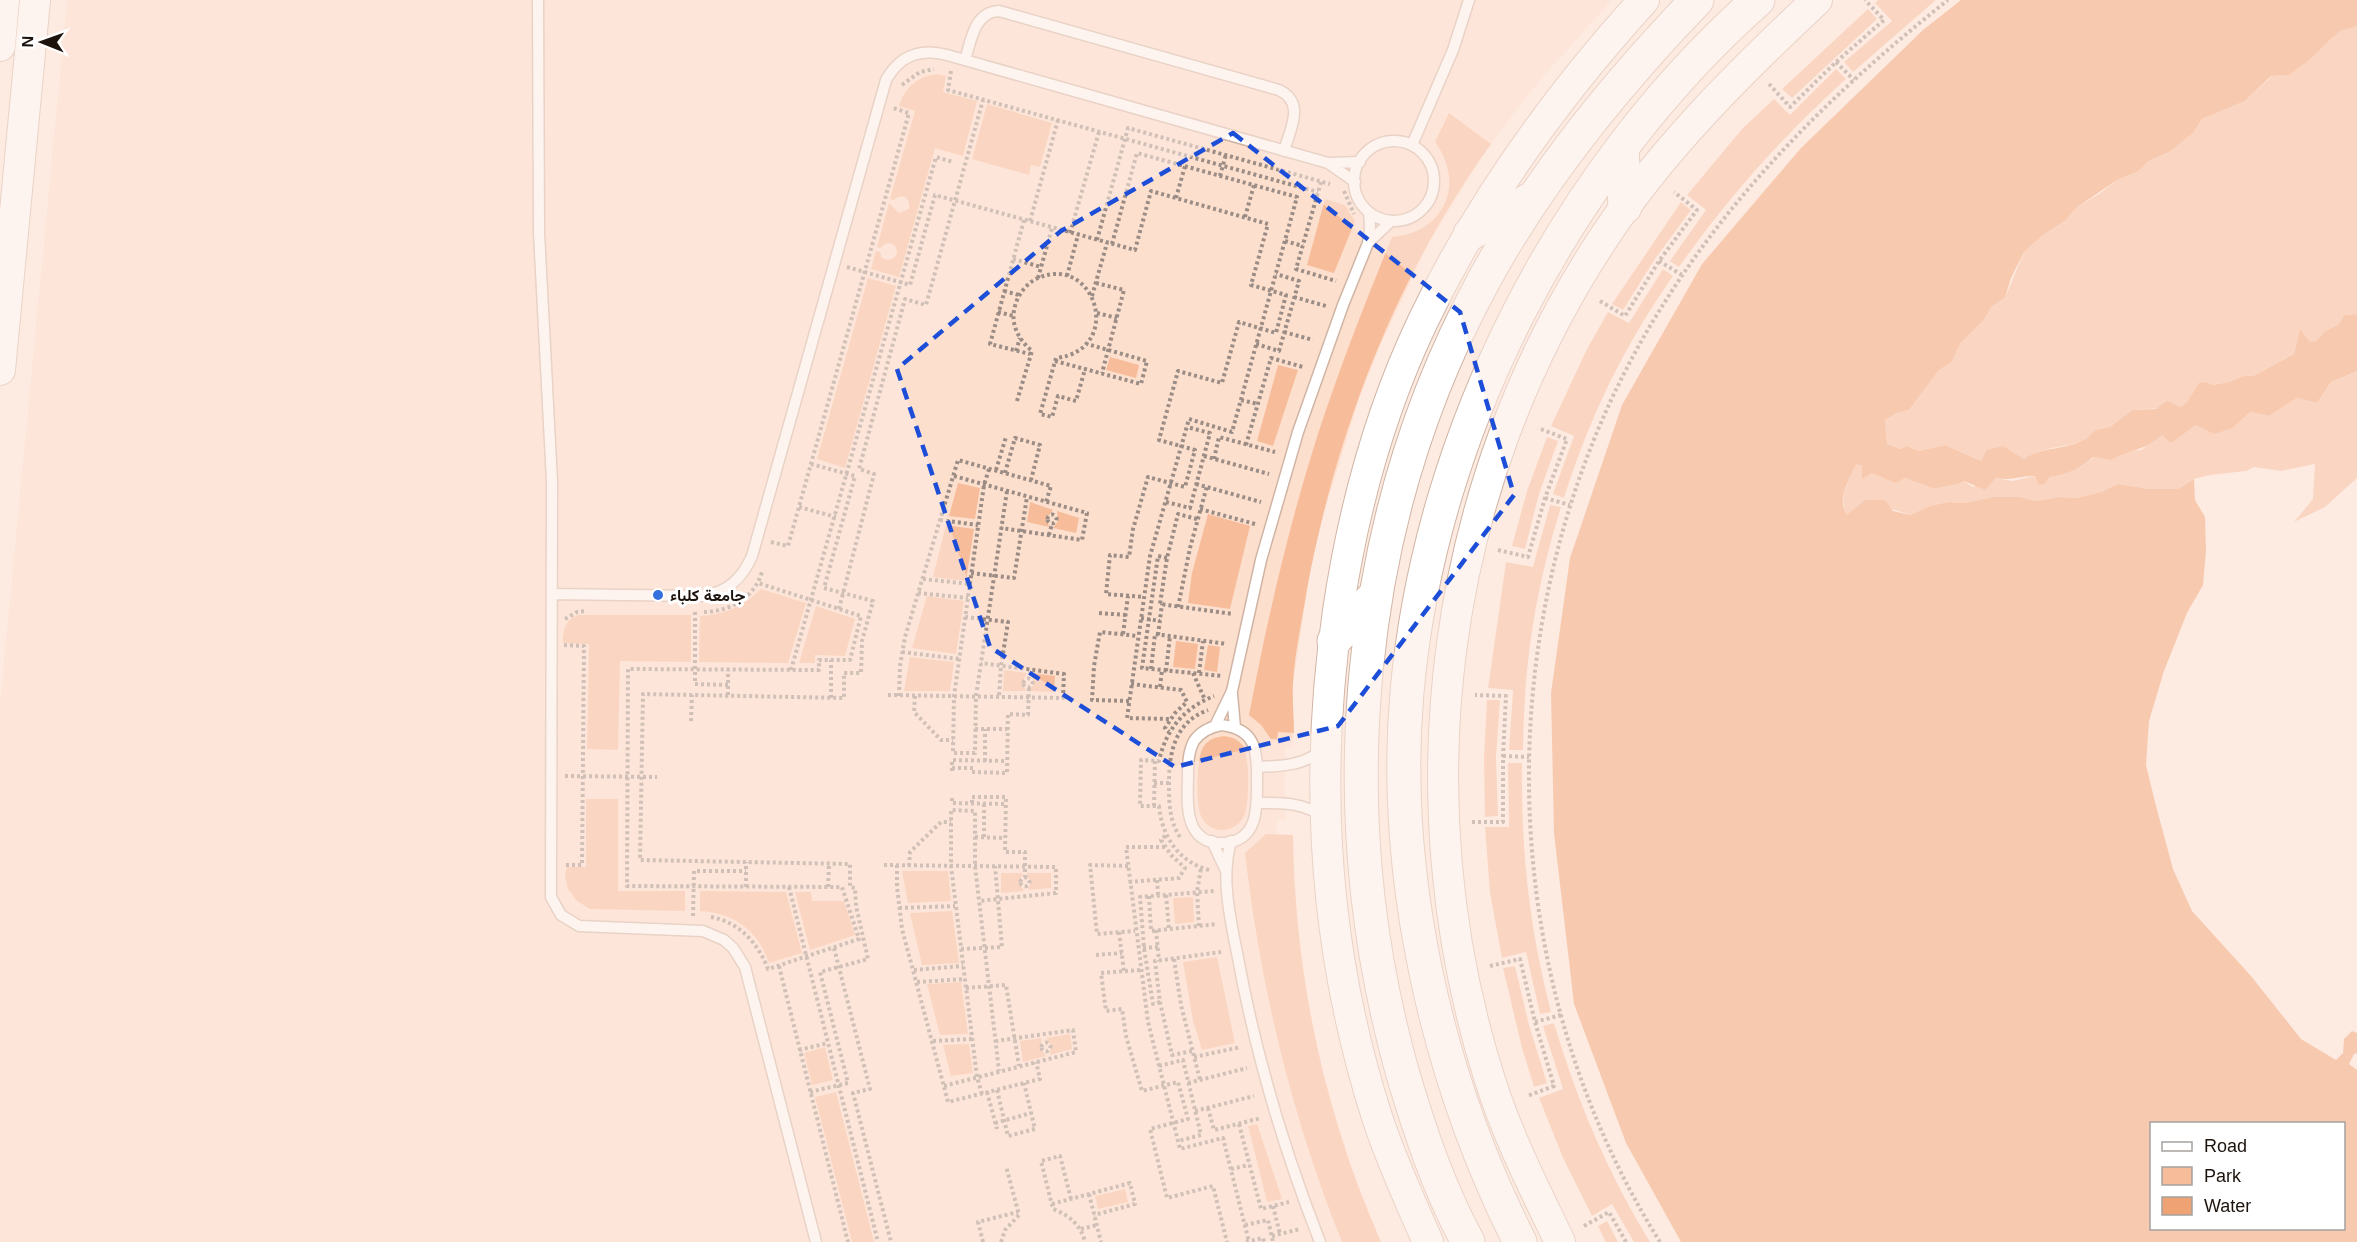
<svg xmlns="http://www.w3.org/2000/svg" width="2357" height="1242" viewBox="0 0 2357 1242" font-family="Helvetica,Vazirmatn,sans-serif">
  <rect width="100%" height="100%" fill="#fdebe1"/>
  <path fill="#fddfce" d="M67,0H1612L1542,78L1511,117L1482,157L1429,243L1382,341L1360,396L1325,509L1311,566L1293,683V747H1285V820H1277V834L1293,835L1294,893L1299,949L1319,1059L1351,1167L1381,1242H0V704Z"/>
  <path fill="#f7bd9b" d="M1878,0H1936L1853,72L1844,62L1892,21L1875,3Z
    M1868,9L1877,19L1792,98L1782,89Z
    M2357,26V314L2344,315L2339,324L2324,332L2316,341L2310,343L2300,330L2294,354L2253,376H2244L2229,382L2213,385L2206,382L2200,383L2187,402L2180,407L2132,410L2110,427L2095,430C2082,448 2060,444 2042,451C2036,453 2030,456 2024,459L2003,447L1981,461L1945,445L1919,451L1907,446L1900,449L1887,444L1885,420L1897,413L1909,410L1939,370L1952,362L1960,344L1984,320L1991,307L2005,298L2024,252L2043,235L2065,221L2076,208L2099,194L2117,180L2137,172L2149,161L2171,151L2194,132L2202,119L2245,101L2272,76L2289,75L2330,41L2340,30Z
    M1836,69L1846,79C1783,136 1728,197 1679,267L1670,261L1706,210L1687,195L1742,129L1774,99L1790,115Z
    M936,74L946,76L943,92L977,101L963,156L935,148L899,277L871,269L876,251L880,252L882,258L888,260L894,258L897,253L896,247L891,243L885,244L880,248L877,247L889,203L899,213L909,209C911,199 903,192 894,200L890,199L915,111L899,106C905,87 917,77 936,74Z
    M987,104L1052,123L1040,167L1031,165L1029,175L972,159Z
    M1449,113L1491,144C1397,274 1336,432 1307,589C1302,620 1295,651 1293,683C1292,699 1294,716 1294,733L1278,732L1277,739H1271L1261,725L1249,715C1267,621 1288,528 1317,437C1339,369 1365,303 1392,237C1444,233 1466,184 1435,142Z
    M1325,199L1345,205L1355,221L1334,273L1307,265Z
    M1681,202L1691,210L1655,259L1623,310L1612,304Z
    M1663,269L1673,276C1624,346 1590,416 1564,498L1553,494L1574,436L1551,426L1587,349L1608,312L1629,323Z
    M868,278L896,286L845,468L817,459Z
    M1110,357L1139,365L1136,378L1106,370Z
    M1278,365L1298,370L1273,446L1257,441Z
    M2357,371V478L2325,507L2294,522L2313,499L2315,464L2281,471L2254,467L2246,471L2210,475L2194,479L2178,489H2150L2118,484L2101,492L2077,498L2059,497L2035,501L2021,497H1993L1965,503L1948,502L1930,506L1910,515L1865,500L1847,516C1837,498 1849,480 1856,463L1881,477L1905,478L1935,489C1945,485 1954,487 1964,481L1973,487L1996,478L2012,481L2035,476L2038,485L2045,483L2048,477C2067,475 2080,469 2094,457L2111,460L2127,451L2141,450L2162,435L2186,432L2196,425L2233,428L2250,412L2269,416L2297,398L2317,403L2331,382Z
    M1547,437L1558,441L1539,494L1525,549L1512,546L1527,491Z
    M958,483L980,488L975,519L949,516Z
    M1030,502L1053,510L1047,518L1049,527L1027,522Z
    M1550,505L1561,507C1535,591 1524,663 1523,750H1509L1513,690L1488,688L1506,562L1533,567Z
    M1057,511L1079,518L1076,533L1053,528L1058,521Z
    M1208,514L1250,526L1230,609L1188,603L1192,573Z
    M946,525L974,529L966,581L933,577Z
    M761,589L806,603L788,663L699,662L700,616C724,615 744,606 761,589Z
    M927,596L964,601L956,654L912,648Z
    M816,606L855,619L845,656L815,655V663H799Z
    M578,615H691V662L620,661L618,750L587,749L589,644L563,643C563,630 565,620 578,615Z
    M1176,641L1198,644L1195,669L1173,667Z
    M1208,645L1220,647L1217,672L1204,670Z
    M910,657L954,662L950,691H904Z
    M1004,670L1027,673L1022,682L1026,691H1003Z
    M1031,673L1055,676L1054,692L1030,691L1034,683Z
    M1487,700H1500L1496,758L1498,816L1485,817L1484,758Z
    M1224,736C1232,737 1238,739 1243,746C1250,757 1250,808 1243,818C1239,825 1232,829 1225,830C1215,831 1206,826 1202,818C1195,807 1196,756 1204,746C1209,739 1216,737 1224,736Z
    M1508,763H1522C1521,851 1529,926 1551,1012L1540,1014L1526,952L1502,958L1490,893L1485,827H1509Z
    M586,799H618V891H685V911L590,909L577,901L568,889L565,875L567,867H586Z
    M1266,834L1293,835C1295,976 1324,1113 1381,1242H1342C1291,1115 1261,989 1245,853Z
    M902,871H948L951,901L908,903Z
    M1001,873H1023L1019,882L1024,891L1001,893Z
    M1027,873H1051V888L1028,890L1031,881L1027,877Z
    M700,891L786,892L802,953L769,963C758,931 735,913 700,911Z
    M795,892H811L812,901H844L855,935L810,950Z
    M1193,897L1194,922L1175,924L1173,898Z
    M952,911L959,963L922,965L910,913Z
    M1217,957L1235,1043L1202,1050L1193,1021L1183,962Z
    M1515,966L1529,1025L1547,1083L1534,1087L1522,1048L1503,968Z
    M961,982L968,1034L940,1035L927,984Z
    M1554,1023C1577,1101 1608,1173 1650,1242H1634L1612,1204L1592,1216L1563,1158L1539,1098L1563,1089L1543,1026Z
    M1070,1034L1072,1049L1050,1055L1051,1046L1046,1038Z
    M1042,1038L1040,1048L1046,1056L1023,1062L1020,1041Z
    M969,1044L973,1073L951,1076L943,1045Z
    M825,1047L833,1080L812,1085L804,1053Z
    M836,1092L874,1242H852L815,1097Z
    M1257,1124L1282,1199L1267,1202L1248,1126Z
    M1125,1189L1128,1202L1098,1209L1095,1196Z
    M1607,1221L1618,1242H1606L1598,1226Z"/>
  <path fill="#efa274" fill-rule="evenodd" d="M1961,0H2357V26L2340,31L2309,60L2289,75L2271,76L2245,101L2202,119L2194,132L2171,151L2149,161L2137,172L2117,180L2076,208L2065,221L2043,235L2024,252L2011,278L2005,298L1991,307L1984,320L1960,344L1952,362L1939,370L1909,410L1897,413L1885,420L1887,444L1900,449L1907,446L1919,451L1945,445L1981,461L1987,450L2003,446L2024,459C2045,444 2079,452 2095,430L2110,427L2132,410L2156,409L2167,401L2180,407L2187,402L2199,383L2206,382L2213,385L2229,382L2244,376H2253L2294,354L2300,329L2310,342L2316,341L2324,332L2339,324L2344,315L2357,314V371L2331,382L2317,403L2297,398L2269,416L2250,412L2233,428L2214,434L2196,425L2171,443L2162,435C2143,452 2132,448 2111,460L2093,457C2080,469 2067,475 2049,477L2045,484L2038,485L2035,476C2018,476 2014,481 1996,478L1985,490L1964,481C1954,487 1945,485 1935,489L1905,478L1895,483L1872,473L1862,479V466L1856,464C1849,480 1836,499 1847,515L1865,500H1885L1893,511L1910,515L1930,506L1948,502L1965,503L1993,497H2021L2035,501L2059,497L2077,498L2101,492L2118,484L2150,489H2178L2194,479L2195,500L2205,517L2206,551L2203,585L2187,613L2164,671L2149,721L2146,765L2155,802L2173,869L2192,911L2251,976L2301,1039L2336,1060L2343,1053L2344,1039L2352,1031L2357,1033V1053L2354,1054L2349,1064L2357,1070V1242H1681L1626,1143L1574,1004L1554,833L1551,693L1570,558L1622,405L1702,264L1801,148L1923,30ZM2152,1124H2344V1228H2152Z"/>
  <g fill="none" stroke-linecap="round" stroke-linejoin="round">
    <defs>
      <path id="lane" d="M538,0L539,233L552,481L551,897L561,915L579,926L703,931L724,940L733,948L745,967L816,1242
        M965,60C971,41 974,12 999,11L1279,90C1306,103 1290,129 1284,151
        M1354 181a40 40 0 1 1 80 0a40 40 0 1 1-80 0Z
        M1412,145L1453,50L1469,0
        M1328,163L1360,162
        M1368,243L1391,221
        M552,594L701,596C727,593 742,579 752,556L886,80C900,55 920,48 947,55L1328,163L1355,182
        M1232,694L1235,728
        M1221,725C1258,729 1257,753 1257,783C1257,808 1258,841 1224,843C1184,845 1187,804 1188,777C1188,765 1188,752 1194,741C1201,731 1210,727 1221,725Z
        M1215,726L1232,691L1261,560L1298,432L1343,305L1368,243L1370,228L1369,212
        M1257,767C1281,766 1303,766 1322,750
        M1257,803C1281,803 1303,802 1323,817
        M1212,841L1225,869
        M1231,841C1220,879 1231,921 1238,958C1256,1056 1284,1150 1320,1242"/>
      <path id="secondary" d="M0,46L4,0
        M0,370L35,0
        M1428,1242C1410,1201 1391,1160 1377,1117C1324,951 1313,783 1338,611C1353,510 1379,413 1423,321C1479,203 1556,97 1644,0
        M1560,1242C1534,1188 1507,1135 1489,1077C1401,797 1440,488 1601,242C1660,151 1738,74 1817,0"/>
      <path id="highway" d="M1622,148L1625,207
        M1470,234L1529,200
        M1334,641L1376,594
        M1468,1242C1439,1189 1419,1129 1402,1071C1329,810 1353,520 1484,280C1540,177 1616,84 1697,0
        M1520,1242C1437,1078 1391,876 1407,692C1430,433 1564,172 1758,0"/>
    </defs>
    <use href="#lane" stroke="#d0b4a4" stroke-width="13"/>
    <use href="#secondary" stroke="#d0b4a4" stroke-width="32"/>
    <use href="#highway" stroke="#d0b4a4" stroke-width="35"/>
    <path stroke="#9b8d85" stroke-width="4" stroke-dasharray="3 3" stroke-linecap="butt" d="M1836,62L1854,80
      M951,71L948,90L1318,192
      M1769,84L1790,107L1836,62L1884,20L1865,0
      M902,85L920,72L934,69
      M1220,176L1226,154
      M1321,182L1296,269L1336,281
      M1344,191L1354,214
      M1176,198L1185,166
      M1245,217L1254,185
      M1024,220L990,344L1030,354
      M1030,221L1058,120
      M1070,233L1099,132
      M1097,240L1128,128L1330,184
      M1285,241L1303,246
      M1112,244L1137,153L1297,197L1232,432L1189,419L1150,556L1127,718L1170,719
      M1013,259L1041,267
      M1659,261L1682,275
      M847,267L910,285L935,195L1135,250L1151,191L1268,224L1251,285L1286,295L1276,333L1239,322L1222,383L1178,371L1159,440L1195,450L1185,487L1148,477L1133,529L1129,557L1110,555L1106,594L1144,597
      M1067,276L1078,235
      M1038,278L1052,228
      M1096,283L1124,290L1102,373
      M1004,291L1019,295
      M1092,296L1107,243
      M1294,297L1326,306
      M1600,301L1625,316L1659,261L1697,210L1674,192
      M998,312L1014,316
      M1097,313L1117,318
      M1284,332L1313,340
      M1256,344L1279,351L1299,281L1276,274
      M1016,351L1020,338
      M1055,361L1141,384L1147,361L1087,344
      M1241,400L1258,404
      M1017,401L1032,351C1018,339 1010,324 1015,306C1018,294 1027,283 1038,278C1096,253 1125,350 1056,358L1040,414L1052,417L1058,396L1076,401L1085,369
      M1246,445L1271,358L1303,367
      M1204,456L1269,474
      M1214,459L1219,437L1275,452
      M989,469L984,485L954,696L953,753H975L976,696L1007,491
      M996,470L1006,437
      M1005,473L1015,438L1040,445L1031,480
      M954,476L1087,513L1082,540L1001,528
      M1196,484L1261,502
      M1545,498L1570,505
      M1166,502L1190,508L1210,433L1187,427
      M799,507L836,517
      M1200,509L1255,524
      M1047.5 519a4.5 4.5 0 1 1 9 0a4.5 4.5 0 1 1-9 0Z
      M1197,519L1178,514L1167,558L1160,604L1233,614
      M940,520L978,525
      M1049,535L1052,524
      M771,542L788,546L909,113L893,108
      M1498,550L1528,557L1545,498L1567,439L1538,428
      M1167,558L1158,556L1142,668L1222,676
      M971,573L1014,578L1027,497
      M923,579L970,584
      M918,593L968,598
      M1178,607L1190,548L1207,486
      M839,609L874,474L859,469L905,299L926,305L983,100
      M695,612V684L728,685
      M704,612C731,611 754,598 762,572
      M1099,613L1126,615
      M965,617L1008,622L1001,666L999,697
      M1141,618L1160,621
      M565,619L577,612L586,611
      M1123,634L1128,596
      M1158,635L1162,604
      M564,645L584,646L582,865H565
      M902,652L959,659
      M1151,669L1155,634L1227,644
      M791,670L936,157L953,162
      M1166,671L1170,636
      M1193,673L1205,700
      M1199,673L1203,641
      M1023.5 683a4.5 4.5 0 1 1 9 0a4.5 4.5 0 1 1-9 0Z
      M1131,684L1181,690L1187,702L1175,713L1165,728L1169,732
      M1160,687L1162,670
      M728,695V670
      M888,695L1063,698L1064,674L981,663
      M899,696L900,666L905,637L958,460L1051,486L1046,502
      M915,696L914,712L941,740H953
      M831,698V660
      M1129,701L1092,700L1094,666L1100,632L1138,636
      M691,721L692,695
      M975,729H1007
      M1503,756L1529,757
      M985,761V729
      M952,768H973
      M952,771V760L1007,761
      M972,772L1007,773L1008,714L1028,715L1029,687
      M565,776L657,777
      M1154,783H1169
      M952,798V803L1006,804
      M972,803V797H1006L1005,852H1025V877
      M1154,806L1155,760
      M1472,822H1503V756L1506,696L1475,695
      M975,837L1005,838
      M984,837V803
      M1180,837C1169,820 1169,802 1169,783C1169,752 1175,722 1208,710
      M1165,847H1126L1148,1022L1180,1149L1223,1138L1249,1242
      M884,865L1056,867V893L979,901
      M897,865V887L902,929L948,1102L1040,1079L1036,1062
      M909,866L910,852L941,822H951
      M1128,866L1090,865L1097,934L1135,931
      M1209,870C1179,862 1162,837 1159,806H1140L1141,760L1159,761C1166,729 1184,708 1214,696
      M1020.5 882a4.5 4.5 0 1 1 9 0a4.5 4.5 0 1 1-9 0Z
      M1157,880L1158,895
      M1129,882L1179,878L1185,868L1171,855L1161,840L1166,835
      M746,887V862
      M789,887L878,1242
      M828,887L829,864
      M1166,895L1169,929
      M1149,896L1151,931L1217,924
      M899,908L955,906
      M693,916L694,871H746
      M711,917C739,922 758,943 768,969L859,939L842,887L627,886L628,669L819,670V660H850L861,616L758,583
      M1199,926L1197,892L1201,868
      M1156,930L1159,961
      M1119,932L1124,971
      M834,948L870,1089L853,1093L891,1242
      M1143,948L1158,947
      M961,949L1002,947L995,866
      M1096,955L1122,953
      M1174,959L1181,1005L1200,1080
      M779,966L848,1242
      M1490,966L1520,959L1535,1022L1554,1086L1527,1096
      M914,970L963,966
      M1140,970L1101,973L1106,1011L1122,1009L1126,1036L1142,1091L1178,1082L1188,1119L1150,1129L1167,1198L1213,1186L1227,1242
      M917,982L965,979
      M966,988L1006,985L1019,1066
      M1160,1002L1153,1004L1144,948L1140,897L1214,891
      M1535,1022L1561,1015
      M933,1041L972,1039
      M1041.5 1047a4.5 4.5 0 1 1 9 0a4.5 4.5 0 1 1-9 0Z
      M799,1050L828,1043
      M1192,1051L1172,1055L1160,1002L1155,961L1221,952
      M1194,1057L1241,1047
      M1159,1066L1183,1060L1201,1135L1178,1141
      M1188,1083L1247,1068
      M944,1086L1076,1052L1073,1030L996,1041
      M997,1090L1008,1136L1035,1129L1024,1083
      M810,1092L848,1083L820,972L868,959L856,906L855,888L850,887V864L640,860L643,694L844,698V673H861L862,641L873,601L824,588L855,476L811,464
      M987,1092L997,1129
      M982,1094L977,1077L951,866V810L975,811V866L999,1071
      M1208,1108L1214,1130L1261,1118
      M1195,1111L1254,1096
      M995,1123L1031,1113
      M1239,1124L1261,1209L1289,1202
      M1231,1169L1249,1165
      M1089,1194L1101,1242
      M1071,1199L1060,1156L1041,1161L1053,1209C1069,1215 1081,1225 1085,1242
      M1052,1204L1130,1183L1135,1204L1094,1215
      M1273,1206L1280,1234
      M1245,1225L1268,1220L1273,1242
      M1584,1226L1609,1212L1626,1242
      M1081,1229L1097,1225
      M1272,1236L1300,1229
      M983,1242L978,1222L1018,1212
      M1001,1242L1005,1230L1019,1215L1006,1166
      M1246,1242L1263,1238L1264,1242
      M1660,1242C1482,958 1486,578 1668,297C1742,181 1841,85 1948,0"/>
    <use href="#lane" stroke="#fff" stroke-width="10"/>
    <use href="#secondary" stroke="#fff" stroke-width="30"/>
    <use href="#highway" stroke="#fff" stroke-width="33"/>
  </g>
  <path d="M0 0H2357V1242H0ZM1233,133L1460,312L1514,495L1338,726L1175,767L990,647L897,369L1061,231Z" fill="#fdebe1" fill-opacity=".55" fill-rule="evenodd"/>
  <path fill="none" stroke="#1d4ed8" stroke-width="4.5" stroke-dasharray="12 8" stroke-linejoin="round" d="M1233,133L1460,312L1514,495L1338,726L1175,767L990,647L897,369L1061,231Z"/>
  <circle fill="#3570df" stroke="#fff" stroke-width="2" cx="658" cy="595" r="6"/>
  <g text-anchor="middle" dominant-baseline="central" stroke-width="6" stroke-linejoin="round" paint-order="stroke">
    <g font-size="16" font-weight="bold" fill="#1d130d" stroke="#fff" text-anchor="start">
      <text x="670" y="595">جامعة كلباء</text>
    </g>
  </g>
  <rect x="2150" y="1122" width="195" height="108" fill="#ffffff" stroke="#a5a19e" stroke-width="1.5"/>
  <rect x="2162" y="1142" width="30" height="9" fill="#ffffff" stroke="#a5a19e" stroke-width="1.5"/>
  <text x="2204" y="1152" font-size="18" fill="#1d130d">Road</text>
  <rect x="2162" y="1167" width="30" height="18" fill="#f7bd9b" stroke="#a5a19e" stroke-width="1.5"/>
  <text x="2204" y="1182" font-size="18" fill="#1d130d">Park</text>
  <rect x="2162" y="1197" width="30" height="18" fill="#efa274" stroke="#a5a19e" stroke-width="1.5"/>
  <text x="2204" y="1212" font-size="18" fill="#1d130d">Water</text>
  <g transform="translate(42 42) rotate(271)" stroke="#ffffff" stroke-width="4.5" paint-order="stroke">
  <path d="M0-4.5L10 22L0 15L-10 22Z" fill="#1d130d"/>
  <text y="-9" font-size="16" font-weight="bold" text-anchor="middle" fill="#1d130d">N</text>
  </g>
</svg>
